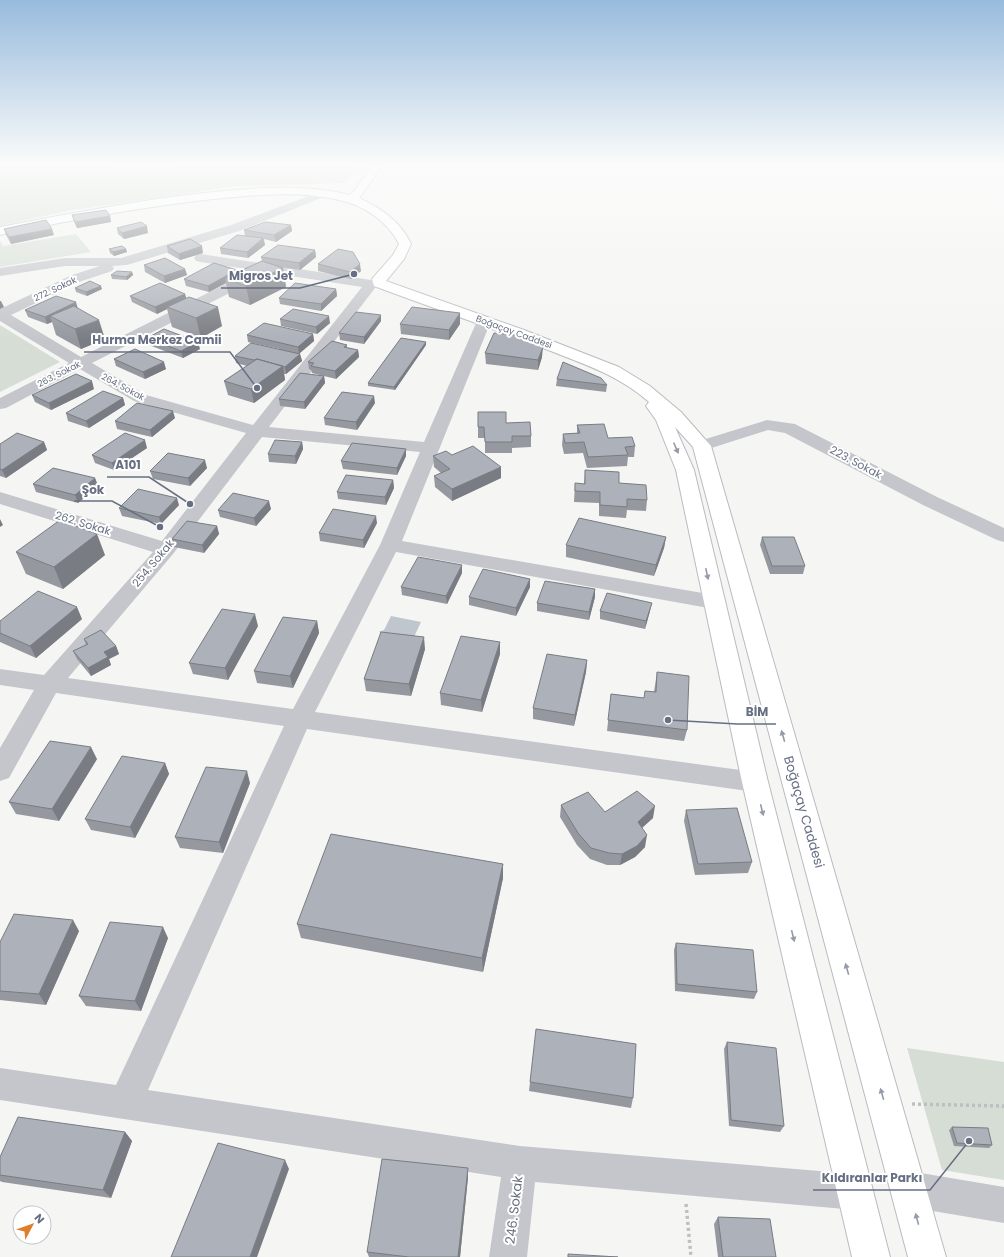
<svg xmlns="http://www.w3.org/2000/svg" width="1004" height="1257" viewBox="0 0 1004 1257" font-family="Poppins,sans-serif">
  <rect width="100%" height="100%" fill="#f5f6f3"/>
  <path fill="#d6ddd4" d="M0,165H90L146,170L193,165H354L356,167L345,183L237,186L67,211L0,226Z
    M76,234L91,252L0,267V241L3,246Z
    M0,325L60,362L0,392Z
    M907,1048L1004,1062V1180L942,1170Z"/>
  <path fill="#c0c6cd" d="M391,616L421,622L414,637L378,632L384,630Z"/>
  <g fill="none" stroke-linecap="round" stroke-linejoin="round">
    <defs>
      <path id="secondary" d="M373,165H383L359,198C381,208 401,222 411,244L404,259L386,281L524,330L619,367L650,386L681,412L711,446L946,1257H908L693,447L675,427L694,470L768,782L890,1257H852L742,782L676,470L656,420L646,406L649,402C620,376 584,364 548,350C490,327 432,308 374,286L372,279L393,255L399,244C389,223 365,206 343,201C301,190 255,195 213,199C141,207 70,220 0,235V227C67,214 135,201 204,193C251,188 302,183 349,195L355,190Z"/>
    </defs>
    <use href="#secondary" stroke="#b9bbc1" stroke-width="2"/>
    <path stroke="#bebfc2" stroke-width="3.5" stroke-dasharray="3 3" stroke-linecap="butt" d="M912,1104L1003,1106L1004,1108
      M686,1204L691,1257"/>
    <path fill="#c4c6cb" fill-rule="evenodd" d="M322,191L326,192L328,194L326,196L239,231L127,265L112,266L114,268L112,271L82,281L11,315L81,357L249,272H259L261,275L259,278L92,363L146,395L253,425L362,287L201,262L196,261L194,258L196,255L201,254L371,280H384L386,283L384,286L375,288L269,427L424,442L477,321L479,318L484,317L489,318L491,321L402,541L714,595L722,597L725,602L722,607L714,609L396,552L315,712L755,772L764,775L768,782L764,789L755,792L307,729L148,1090L520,1146L856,1174L869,1179L874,1192L869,1205L856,1210L535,1182L527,1257H489L501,1177L0,1100V1068L116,1085L284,726L56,693L9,778L0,781V748L34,690L0,685V669L44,675L153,552L0,504V492L162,541L246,433L134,401L80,369L6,408L0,409V398L69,363L0,321V309L72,275L100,266H65L0,276V268L65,258H121L231,225ZM262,437L420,452L380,545L293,709L68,678L173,554Z
      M767,420L795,424L937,497L1004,528V542L997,540L923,505L785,433L768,430L702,451L696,450L693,446L696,442Z
      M909,1171L1004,1187V1223L909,1207L896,1202L891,1189L896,1176Z"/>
    <use href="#secondary" fill="#fff" fill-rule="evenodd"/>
  </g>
  <path fill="#95989f" d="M72,215L110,216L111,222L77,228L74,222Z
    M291,225L292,231L276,242L264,239L265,245L248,258L221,254L220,248L245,236L244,230Z
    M117,228L148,233L124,239L118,234Z
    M4,229L54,235L11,244L6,235Z
    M167,246L203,253L180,260L168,253Z
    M109,249H126L127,252L114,256L110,253Z
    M315,250L316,257L300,270L275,266L283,268L286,287L250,305L229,297L226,283L209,292L186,286L184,279L237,270L238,273L262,261L261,257Z
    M318,264L361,271L351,279L318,271Z
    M144,265L185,269L187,275L165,283L145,272Z
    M132,272L133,275L127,280L112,279L111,275Z
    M75,288L102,289L87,296L76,292Z
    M336,289L337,296L321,311L280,304L279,298Z
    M185,294L186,298L222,326L201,338L172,327L167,309L157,314L132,302L130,296Z
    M78,309L105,339L81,349L56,335L52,322L47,324L28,317L25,310Z
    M460,313V324L449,340L401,334L400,324Z
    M381,315V321L364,344L340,340L339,333Z
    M280,319L330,323L317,334L281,326Z
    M313,334L314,341L299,353L300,354L302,361L286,374H284L285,380L254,403L228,395L224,381L247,366L236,363L235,356L280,349L248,342L247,335Z
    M147,338L200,349L183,358L149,345Z
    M347,345V348L358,350L359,357L336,379L312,373L311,370L309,369L308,362Z
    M426,345L395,390L368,386V383Z
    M485,353L542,357L538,370L486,364Z
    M114,359L166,369L145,379L116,366Z
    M324,376L325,383L305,409L280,406L279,399Z
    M557,379L607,385L606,392L556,386Z
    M94,389L51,410L35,402L32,395Z
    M123,398L125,405L89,428L68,421L66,413Z
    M375,403L357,430L325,425L324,418Z
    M478,412L506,423L531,436V447L512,448V453H485V438H478Z
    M175,418L152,437L117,429L115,421Z
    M577,425L608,438L635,446L634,457H628L627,466L587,468L583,453L564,454L562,445L563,434L577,433Z
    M44,442L47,450L6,478L0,476V444Z
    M302,442L303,449L296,464L269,462L268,454Z
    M147,448L114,470L95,463L92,455Z
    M452,455L501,478L452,501L435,487L434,476L441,473L434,467L433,456Z
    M406,456L397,475L343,469L341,461Z
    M207,468L190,486L153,479L150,471Z
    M585,470L619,483L647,500L646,511L627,510L626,518L599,516V503L574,502L575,483L584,484Z
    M95,478L98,486L78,503L36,492L33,484Z
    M393,480L394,488L386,505L338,499L337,492Z
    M179,505L161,524L122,516L119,508Z
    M271,509L256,526L220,517L218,510Z
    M377,523L364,548L320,541L319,533Z
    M217,526L219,534L204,553L174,547L172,539Z
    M666,537L664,548L654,576L566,557V545Z
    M762,537L805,566L803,574H770L760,545Z
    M16,552L105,555L63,589L26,574Z
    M462,573L447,604L402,595L401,587Z
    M530,579V587L516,616L469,605V597Z
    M595,589V597L589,620L537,611V603Z
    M600,611H650L645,629L600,619Z
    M82,619L36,658L0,642V621Z
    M317,621L319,633L293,688L257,683L254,671Z
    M258,626L228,680L193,674L189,663Z
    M84,639L116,646L119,654L109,659L111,665L91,676L77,659L73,651L86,645Z
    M500,642V654L482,712L441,705L440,693Z
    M425,649L411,696L366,691L364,679Z
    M587,660L586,672L574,726L533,719V708Z
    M657,672L687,730L684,741L607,731L611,694L644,698L645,691L654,692Z
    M97,759L59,821L16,814L9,802Z
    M165,763L169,774L135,838L91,830L85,819Z
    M250,783L223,853L180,848L175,837Z
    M561,805L605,812L653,818L642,828L645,847L635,857L620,865H607L590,859L577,845L560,817Z
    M686,810L752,862L748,873L695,875L684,821Z
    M503,864V878L483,972L301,938L297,924Z
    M79,931L46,1005L0,1000V942Z
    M168,938L141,1011L86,1006L79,996Z
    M676,943L757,992L754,999L675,991L674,950Z
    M727,1042L784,1126L780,1132L729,1126L724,1049Z
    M530,1082L633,1098L631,1108L529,1091Z
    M952,1127L992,1145L989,1148L954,1146L949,1130Z
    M125,1132L132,1141L111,1198L2,1182L0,1181V1175Z
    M468,1168V1177L460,1257H369L367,1252Z
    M718,1217L776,1257H718L714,1224Z"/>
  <path fill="#797c82" d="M110,216L111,222L77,228L75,222Z
    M291,225L292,231L276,242L274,235Z
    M147,226L148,233L124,239L122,233Z
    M52,229L54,235L11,244L9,237Z
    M263,238L265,245L248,258L247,252Z
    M202,246L203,253L180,260L179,254Z
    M126,249L127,252L114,256L113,252Z
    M315,250L316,257L300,270L299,263Z
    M360,264L361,271L351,279L350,272Z
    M283,268L286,287L250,305L246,286Z
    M185,269L187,275L165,283L164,276Z
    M237,270L238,276L225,278L226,283L209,292L208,286Z
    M132,272L133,275L127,280L126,277Z
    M101,286L102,289L87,296L86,292Z
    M336,289L337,296L321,311V304Z
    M185,294L187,301L167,307V309L157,314L155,307Z
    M0,301H1L4,307L0,309Z
    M76,302L78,309L50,316L52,322L47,324L45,317Z
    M218,307L222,326L201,338L196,318Z
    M460,313V324L449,340V330Z
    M381,315V321L364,344V337Z
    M329,316L330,323L317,334L316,327Z
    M99,320L105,339L81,349L75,329Z
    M313,334L314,341L299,354L298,347Z
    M198,342L200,349L183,358L181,351Z
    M426,342V345L395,390L394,387Z
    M543,347L542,357L538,370V360Z
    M358,350L359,357L336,379L335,371Z
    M300,354L302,361L286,374L285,367Z
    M164,362L166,369L145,379L143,372Z
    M283,366L285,380L254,403L251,389Z
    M324,376L325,383L305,409L304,402Z
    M92,381L94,389L51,410L49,403Z
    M374,396L375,403L357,430L356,422Z
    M123,398L125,405L89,428L86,421Z
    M173,411L175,418L152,437L150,430Z
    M145,440L147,448L114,470L112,463Z
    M44,442L47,450L6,478L2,470Z
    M302,442L303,449L296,464L295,456Z
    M406,449V456L397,475V468Z
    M205,460L207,468L190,486L188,478Z
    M501,467V478L452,501V489Z
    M95,478L98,486L78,503L75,495Z
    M393,480L394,488L386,505L385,497Z
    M177,498L179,505L161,524L159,517Z
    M269,501L271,509L256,526L254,518Z
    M376,516L377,523L364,548L363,540Z
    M0,519L3,525L0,527Z
    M217,526L219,534L204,553L202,545Z
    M97,534L105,555L63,589L54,567Z
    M666,537L664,548L654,576L656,565Z
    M462,565V573L447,604L446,596Z
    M530,579V587L516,616V608Z
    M595,589V597L589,620V612Z
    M652,603L650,611L645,629L646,621Z
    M77,607L82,619L36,658L30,646Z
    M255,614L258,626L228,680L225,668Z
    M317,621L319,633L293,688L290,676Z
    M424,637L425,649L411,696L409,684Z
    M500,642V654L482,712L481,700Z
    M116,646L119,654L109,659L111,665L91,676L88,668L104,652Z
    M587,660L586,672L574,726L575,715Z
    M91,747L97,759L59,821L52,809Z
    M165,763L169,774L135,838L130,827Z
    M247,771L250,783L223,853L219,842Z
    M655,806L653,818L636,833L638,822Z
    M647,835L645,847L635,857L620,865L622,854Z
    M503,864V878L483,972L482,958Z
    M73,920L79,931L46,1005L39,994Z
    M163,927L168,938L141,1011L135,1001Z
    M125,1132L132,1141L111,1198L103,1190Z
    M285,1160L289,1169L257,1257H250Z
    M468,1168V1177L460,1257H458Z"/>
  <path fill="#adb1b9" stroke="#797c82" d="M106,210L110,216L75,222L72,215Z
    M46,220L52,229L9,237L4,229Z
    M141,222L147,226L122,233L117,228Z
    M265,222L291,225L274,235L244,230Z
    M237,235L263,238L247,252L220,248Z
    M190,239L202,246L179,254L167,246Z
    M278,245L315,250L299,263L261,257Z
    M122,246L126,249L113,252L109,249Z
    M338,249L353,252L360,264L350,272L318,264Z
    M165,258L185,269L164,276L144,265Z
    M262,261L283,268L246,286L225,278Z
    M214,263L237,270L208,286L184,279Z
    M117,271L132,272L126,277L111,275Z
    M90,281L101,286L86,292L75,288Z
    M160,283L185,294L155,307L130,296Z
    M295,283L336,289L321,304L279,298Z
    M56,296L76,302L45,317L25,310Z
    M189,297L218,307L196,318L167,307Z
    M74,306L99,320L75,329L50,316Z
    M412,307L460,313L449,330L400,324Z
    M293,309L329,316L316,327L280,319Z
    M356,312L381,315L364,337L339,333Z
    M264,323L313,334L298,347L247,335Z
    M164,329L198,342L181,351L147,338Z
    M494,333L516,335L543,347L538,360L485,353Z
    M401,338L426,342L394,387L368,383Z
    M332,341L347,345L344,347L358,350L335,371L311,366L314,363L308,362Z
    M251,343L300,354L285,367L257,359L254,360L235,356Z
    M135,349L164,362L143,372L114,359Z
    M257,359L283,366L251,389L224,381Z
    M563,362L601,378L607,385L557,379Z
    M300,373L324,376L304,402L279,399Z
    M76,374L92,381L49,403L32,395Z
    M103,391L123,398L86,421L66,413Z
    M342,392L374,396L356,422L324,418Z
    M137,403L173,411L150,430L115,421Z
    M478,412H506V423L530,422L531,436H512V442H485L484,427H478Z
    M604,424L608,438L632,437L635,446L625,447L628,455L588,457L584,442L565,443L563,434L580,433L577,425Z
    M17,433L44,442L2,470L0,469V444Z
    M125,433L145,440L112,463L92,455Z
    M275,440L302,442L295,456L268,454Z
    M352,443L406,449L397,468L341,461Z
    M473,446L501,467L452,489L434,476L450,469L433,456L446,451L452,455Z
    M168,453L205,460L188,478L150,471Z
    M53,468L95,478L75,495L33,484Z
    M585,470L619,472V483L646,485L647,500L627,499V507L600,505V492L575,491V483L585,484Z
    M346,475L393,480L385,497L337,492Z
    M138,489L177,498L159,517L119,508Z
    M233,493L269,501L254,518L218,510Z
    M333,509L376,516L363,540L319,533Z
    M579,518L666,537L656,565L566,545Z
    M60,520L97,534L54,567L16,552Z
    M187,521L217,526L202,545L172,539Z
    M762,537H794L805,566H772Z
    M418,557L462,565L446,596L401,587Z
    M483,569L530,579L516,608L469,597Z
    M545,581L595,589L589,612L537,603Z
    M38,591L77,607L30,646L0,633V621Z
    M607,593L652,603L646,621L600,611Z
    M222,609L255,614L225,668L189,663Z
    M283,617L317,621L290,676L254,671Z
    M101,630L116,646L104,652L108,657L88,668L73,651L88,644L84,639Z
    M381,632L424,637L409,684L364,679Z
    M461,636L500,642L481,700L440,693Z
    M547,654L587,660L575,715L533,708Z
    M657,672L689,676L687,730L608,720L611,694L644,698L645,691L656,692Z
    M50,741L91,747L52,809L9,802Z
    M122,756L165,763L130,827L85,819Z
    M206,767L247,771L219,842L175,837Z
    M637,791L655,806L638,822L647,835L637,846L622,854L609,853L591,848L578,833L561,805L588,792L605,812Z
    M737,808L752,862L698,864L686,810Z
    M331,834L503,864L482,958L297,924Z
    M14,914L73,920L39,994L0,991V942Z
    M110,922L163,927L135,1001L79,996Z
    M676,943L753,950L757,992L677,984Z
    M536,1029L636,1044L633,1098L530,1082Z
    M727,1042L776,1048L784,1126L731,1120Z
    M18,1117L125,1132L103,1190L0,1175V1157Z
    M952,1127L988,1128L992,1145L957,1143Z
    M218,1143L285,1160L250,1257H171Z
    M382,1159L468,1168L458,1257H409L367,1252Z
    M718,1217L770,1219L776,1257H723Z
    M568,1254L618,1257H568Z"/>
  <defs><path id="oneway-solid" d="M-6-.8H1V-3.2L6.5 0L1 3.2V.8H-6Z"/></defs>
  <g fill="#949aa8">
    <use href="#oneway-solid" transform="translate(676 448) rotate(67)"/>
    <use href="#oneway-solid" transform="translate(707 574) rotate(78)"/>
    <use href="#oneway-solid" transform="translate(783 736) rotate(-106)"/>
    <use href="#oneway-solid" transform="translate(762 810) rotate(76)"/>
    <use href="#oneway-solid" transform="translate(793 936) rotate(76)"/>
    <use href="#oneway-solid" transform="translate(847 969) rotate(-106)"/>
    <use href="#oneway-solid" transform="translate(882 1094) rotate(-106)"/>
    <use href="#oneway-solid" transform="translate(917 1219) rotate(-105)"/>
  </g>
  <linearGradient id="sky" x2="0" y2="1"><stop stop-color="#98bbdd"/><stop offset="0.48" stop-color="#fafbfa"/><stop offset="1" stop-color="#fafbfa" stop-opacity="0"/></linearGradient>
  <rect width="1004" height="341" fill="url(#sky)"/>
  <g text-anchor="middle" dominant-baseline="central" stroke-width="4" stroke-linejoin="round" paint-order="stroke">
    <g font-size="9" fill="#666f83" stroke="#fff">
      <text transform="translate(55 289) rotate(-25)">272. Sokak</text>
      <text transform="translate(514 332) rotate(20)">Boğaçay Caddesi</text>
      <text transform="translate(59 374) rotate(-27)">263. Sokak</text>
      <text transform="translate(123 387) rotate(28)">264. Sokak</text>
    </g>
    <g font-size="11" fill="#666f83" stroke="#fff">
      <text transform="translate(856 462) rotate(28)">223. Sokak</text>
      <text transform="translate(83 523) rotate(17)">262. Sokak</text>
      <text transform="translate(153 563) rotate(-50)">254. Sokak</text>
    </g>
    <g font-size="13" fill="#666f83" stroke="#fff">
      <text transform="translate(804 812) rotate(74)">Boğaçay Caddesi</text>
      <text transform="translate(514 1210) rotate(-83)">246. Sokak</text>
    </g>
  </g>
  <path fill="none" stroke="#666f83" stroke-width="1.5" d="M354 274L300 288H221M257 388L230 352H84M190 504L149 477H107M160 527L112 501H74M668 720L737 724H776M969 1141L930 1190H813"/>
  <g fill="#666f83" stroke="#fff" stroke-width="1.5">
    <circle cx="354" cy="274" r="4"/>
    <circle cx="257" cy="388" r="4"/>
    <circle cx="190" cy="504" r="4"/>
    <circle cx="160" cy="527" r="4"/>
    <circle cx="668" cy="720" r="4"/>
    <circle cx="969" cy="1141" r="4"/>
  </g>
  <g font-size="12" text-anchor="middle" font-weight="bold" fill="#666f83" stroke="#fff" stroke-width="4" stroke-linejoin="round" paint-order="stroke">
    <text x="261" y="280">Migros Jet</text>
    <text x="157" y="344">Hurma Merkez Camii</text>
    <text x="128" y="469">A101</text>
    <text x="93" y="494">Şok</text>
    <text x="757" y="716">BİM</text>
    <text x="872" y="1182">Kıldıranlar Parkı</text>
  </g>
  <g transform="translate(32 1225) rotate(49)"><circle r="19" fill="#ffffff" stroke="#c2c5cd"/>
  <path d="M0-3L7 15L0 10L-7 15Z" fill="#dd7f2c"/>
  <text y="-6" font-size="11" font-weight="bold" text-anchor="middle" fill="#666f83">N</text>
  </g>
</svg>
